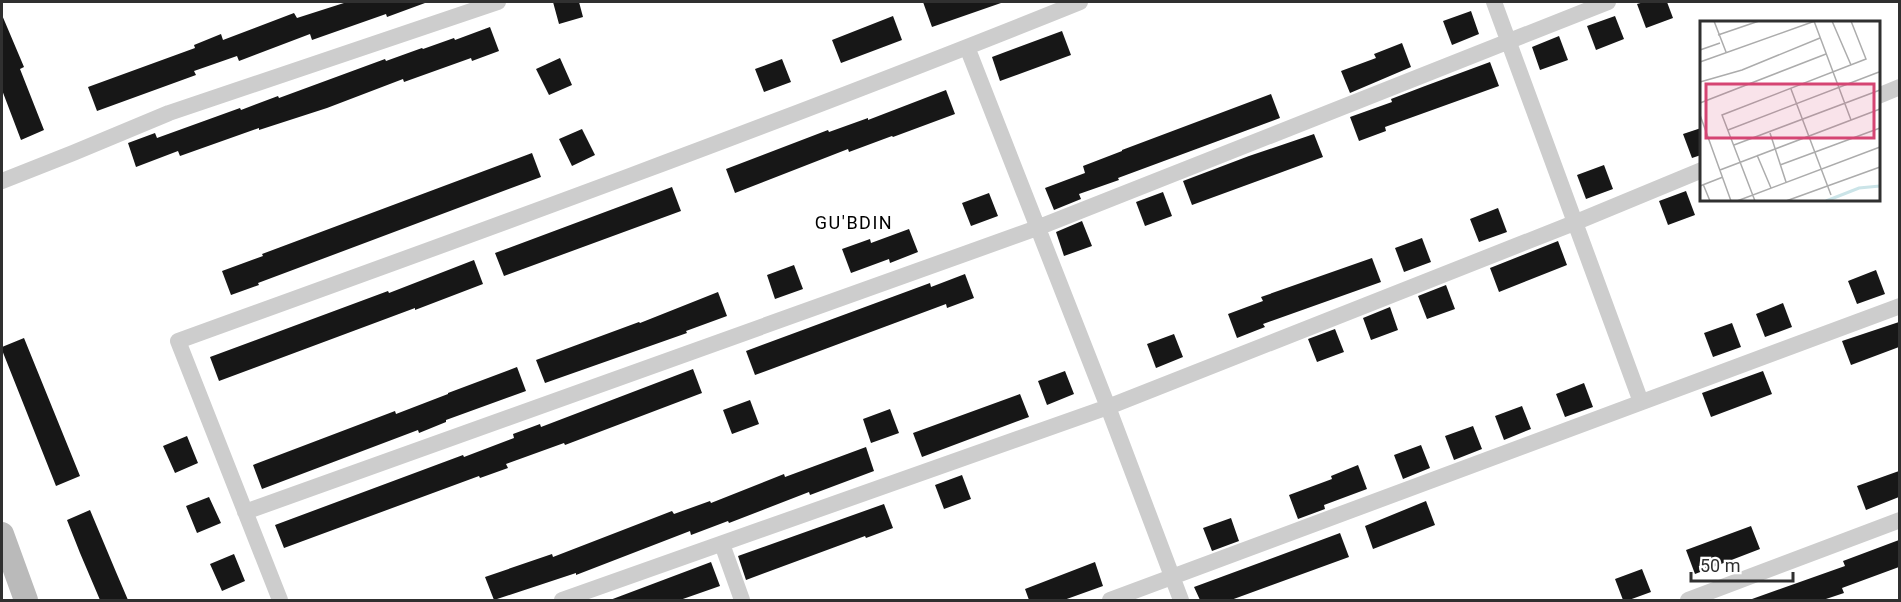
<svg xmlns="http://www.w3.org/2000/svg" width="1901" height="602" viewBox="0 0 1901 602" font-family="Roboto,sans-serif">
  <rect width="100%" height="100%" fill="#fff"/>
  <path fill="#171717" d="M347,2L425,3L387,17L386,14L312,40L310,34L239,61L237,56L194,71L196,75L97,111L88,87L195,48L194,45L221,34L223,40L294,13L297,18Z
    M553,2H579L583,17L559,24Z
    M923,2H1001V3L932,27Z
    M1644,2H1667L1673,18L1646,28L1637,4Z
    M1471,11L1479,34L1452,45L1443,21Z
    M2,15L24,67L20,69L44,130L21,140L2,90Z
    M893,16L902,40L841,63L832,40Z
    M1615,16L1624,39L1596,50L1587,26Z
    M490,27L499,51L472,61L471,58L404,82L403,79L327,108L259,130V128L180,156L178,151L136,167L128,143L155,133L157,138L240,108L241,110L278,96L279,98L385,59L386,61L422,48L423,49L454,38L455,40Z
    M1062,31L1071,55L1000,81L992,57Z
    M1559,36L1568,60L1540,70L1532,47Z
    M1402,43L1411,67L1350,93L1341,71L1376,58L1374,54Z
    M560,58L572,85L549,95L536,69Z
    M782,59L791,82L764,92L755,69Z
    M1490,62L1499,86L1385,127L1386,131L1359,141L1350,117L1392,102L1391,99L1425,86Z
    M946,90L955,114L893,137L892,136L849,152L848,149L735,193L726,169L828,130L829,132L868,118V120Z
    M1271,94L1280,118L1118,178L1119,180L1079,194L1081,199L1054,210L1045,188L1085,173L1083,166L1122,151V150Z
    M1701,128V155L1692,158L1683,134Z
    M582,129L595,155L572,166L559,139Z
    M1314,134L1323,157L1192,205L1183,181L1249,156Z
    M532,153L541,177L258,283L259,285L231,295L222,271L263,256L262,254Z
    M1604,165L1613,189L1586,199L1577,175Z
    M672,187L681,211L504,276L495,253Z
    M1686,191L1695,215L1668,225L1659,201Z
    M1163,192L1172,216L1145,226L1136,202Z
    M989,193L998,216L971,226L962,203Z
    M1498,208L1507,232L1479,242L1470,219Z
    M1082,221L1092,246L1064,256L1056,232Z
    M909,229L918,252L890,263L889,259L851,273L842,249L870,239L871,243Z
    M1422,238L1431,262L1404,272L1395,248Z
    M1558,241L1567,265L1499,292L1490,268Z
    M1372,258L1381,282L1263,324L1265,327L1237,338L1228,314L1263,301L1261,297Z
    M474,260L483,284L415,310V308L219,381L210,357L388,291L389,293Z
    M794,265L803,289L775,299L767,275Z
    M1876,270L1885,294L1857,304L1848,281Z
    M965,274L974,298L947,308L946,304L755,375L746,351L930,283L931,287Z
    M1446,285L1455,309L1427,319L1418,296Z
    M718,292L727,316L686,331L687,333L545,383L536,360L639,322L640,323Z
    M1783,303L1792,327L1765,337L1756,314Z
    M1390,307L1398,330L1371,340L1363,318Z
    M1899,322V347L1851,365L1842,341Z
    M1732,323L1741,347L1713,357L1704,333Z
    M1335,329L1344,352L1317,362L1308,339Z
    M1174,334L1183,357L1156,368L1147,344Z
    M24,338L80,476L56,486L2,350V347Z
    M517,367L526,391L446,420V422L419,433L418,430L262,489L253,465L395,411L396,414L448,394V393Z
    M693,369L702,393L565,445L564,443L506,464L508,468L480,478L479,476L284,548L275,525L463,455L464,457L514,438L513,434L540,424L541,427Z
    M1065,371L1074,394L1047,405L1038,381Z
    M1763,371L1772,394L1711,417L1702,393Z
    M1584,383L1593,407L1565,417L1556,394Z
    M1020,394L1029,417L922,457L913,433Z
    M750,400L759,424L732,434L723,410Z
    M1522,406L1531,429L1504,440L1495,416Z
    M890,409L899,433L871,443L863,419Z
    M1473,426L1482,449L1454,460L1445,436Z
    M187,436L198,463L175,473L163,446Z
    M1421,445L1430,468L1403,479L1394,455Z
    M866,447L874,471L810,495L809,492L729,523L728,521L691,535L690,531L576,575V573L494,600L485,577L552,554L553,557L672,511L674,514L710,501L711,503L784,474L785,477Z
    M1358,465L1367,489L1324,505L1325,509L1298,519L1289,495L1332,479L1331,476Z
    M1899,471V497L1866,510L1857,486Z
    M962,475L971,499L944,509L935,485Z
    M209,497L221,523L197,533L186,506Z
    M1426,501L1435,525L1373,549L1365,526Z
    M884,504L893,528L866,538L865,536L746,580L738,556Z
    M90,510L116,572L128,600H100L80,553L67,520Z
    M1231,518L1239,541L1212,551L1203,528Z
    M1751,526L1760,549L1695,574L1686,550Z
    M1340,533L1349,557L1231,600H1200L1194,587Z
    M1899,540V567L1842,588L1844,593L1823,600H1753L1752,599L1845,566L1843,561Z
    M234,554L245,581L222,591L210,564Z
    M711,562L720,586L680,600H610Z
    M1095,562L1103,586L1064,600H1029L1025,589Z
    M1642,569L1651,592L1629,600H1623L1615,579Z"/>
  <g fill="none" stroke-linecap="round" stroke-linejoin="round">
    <path stroke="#cdcdcd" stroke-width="16" d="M1494,2L1641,402
      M967,47L1108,407L1181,600
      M1878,96L1900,87
      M2,181L73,153L169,113L498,2
      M245,512L1037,228L1608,2
      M722,544L742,600
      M280,600L178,341C480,232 782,122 1080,2
      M562,600L1108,407L1574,223L1702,170
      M1110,600L1900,306
      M1688,600L1900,520"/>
    <path stroke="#bababa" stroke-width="24" d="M2,534L26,600"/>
  </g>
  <g text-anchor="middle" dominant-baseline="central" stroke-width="6" stroke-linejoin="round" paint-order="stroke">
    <g font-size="18" letter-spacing="1.5" fill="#000" stroke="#fff">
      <text x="854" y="222">GU'BDIN</text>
    </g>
  </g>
  <g transform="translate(1700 21)">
    <rect width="180" height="180" fill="#fff"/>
    <path fill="none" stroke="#cbe4e8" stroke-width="3" d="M126,180L159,167L180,165"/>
    <path fill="none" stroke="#acacac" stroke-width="1.5" d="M14,0L26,31M114,0L151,99M132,0L151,44M18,14L59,0M0,29L20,22M0,41L115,0M0,61L42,49L120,17M91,68L131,174M0,82L126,33M0,94L31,180M28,109L179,51M70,112L86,161M34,124L180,69M57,134L71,167M80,144L180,107M20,149L180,88M3,163L10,180M0,165L23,156M37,180L180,126M55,180L22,94L166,38L151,0M86,180L180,146"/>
    <path fill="#d54573" fill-opacity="0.15" stroke="#d54573" stroke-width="3" d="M6,63H174V117H6Z"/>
    <rect width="180" height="180" fill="none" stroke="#303030" stroke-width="3"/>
  </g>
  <rect width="1901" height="602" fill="none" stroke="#303030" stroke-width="6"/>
  <path d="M1691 572v9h102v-9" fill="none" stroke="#303030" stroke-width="3"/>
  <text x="1700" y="572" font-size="18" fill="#303030" stroke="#ffffff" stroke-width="4.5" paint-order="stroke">50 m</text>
</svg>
